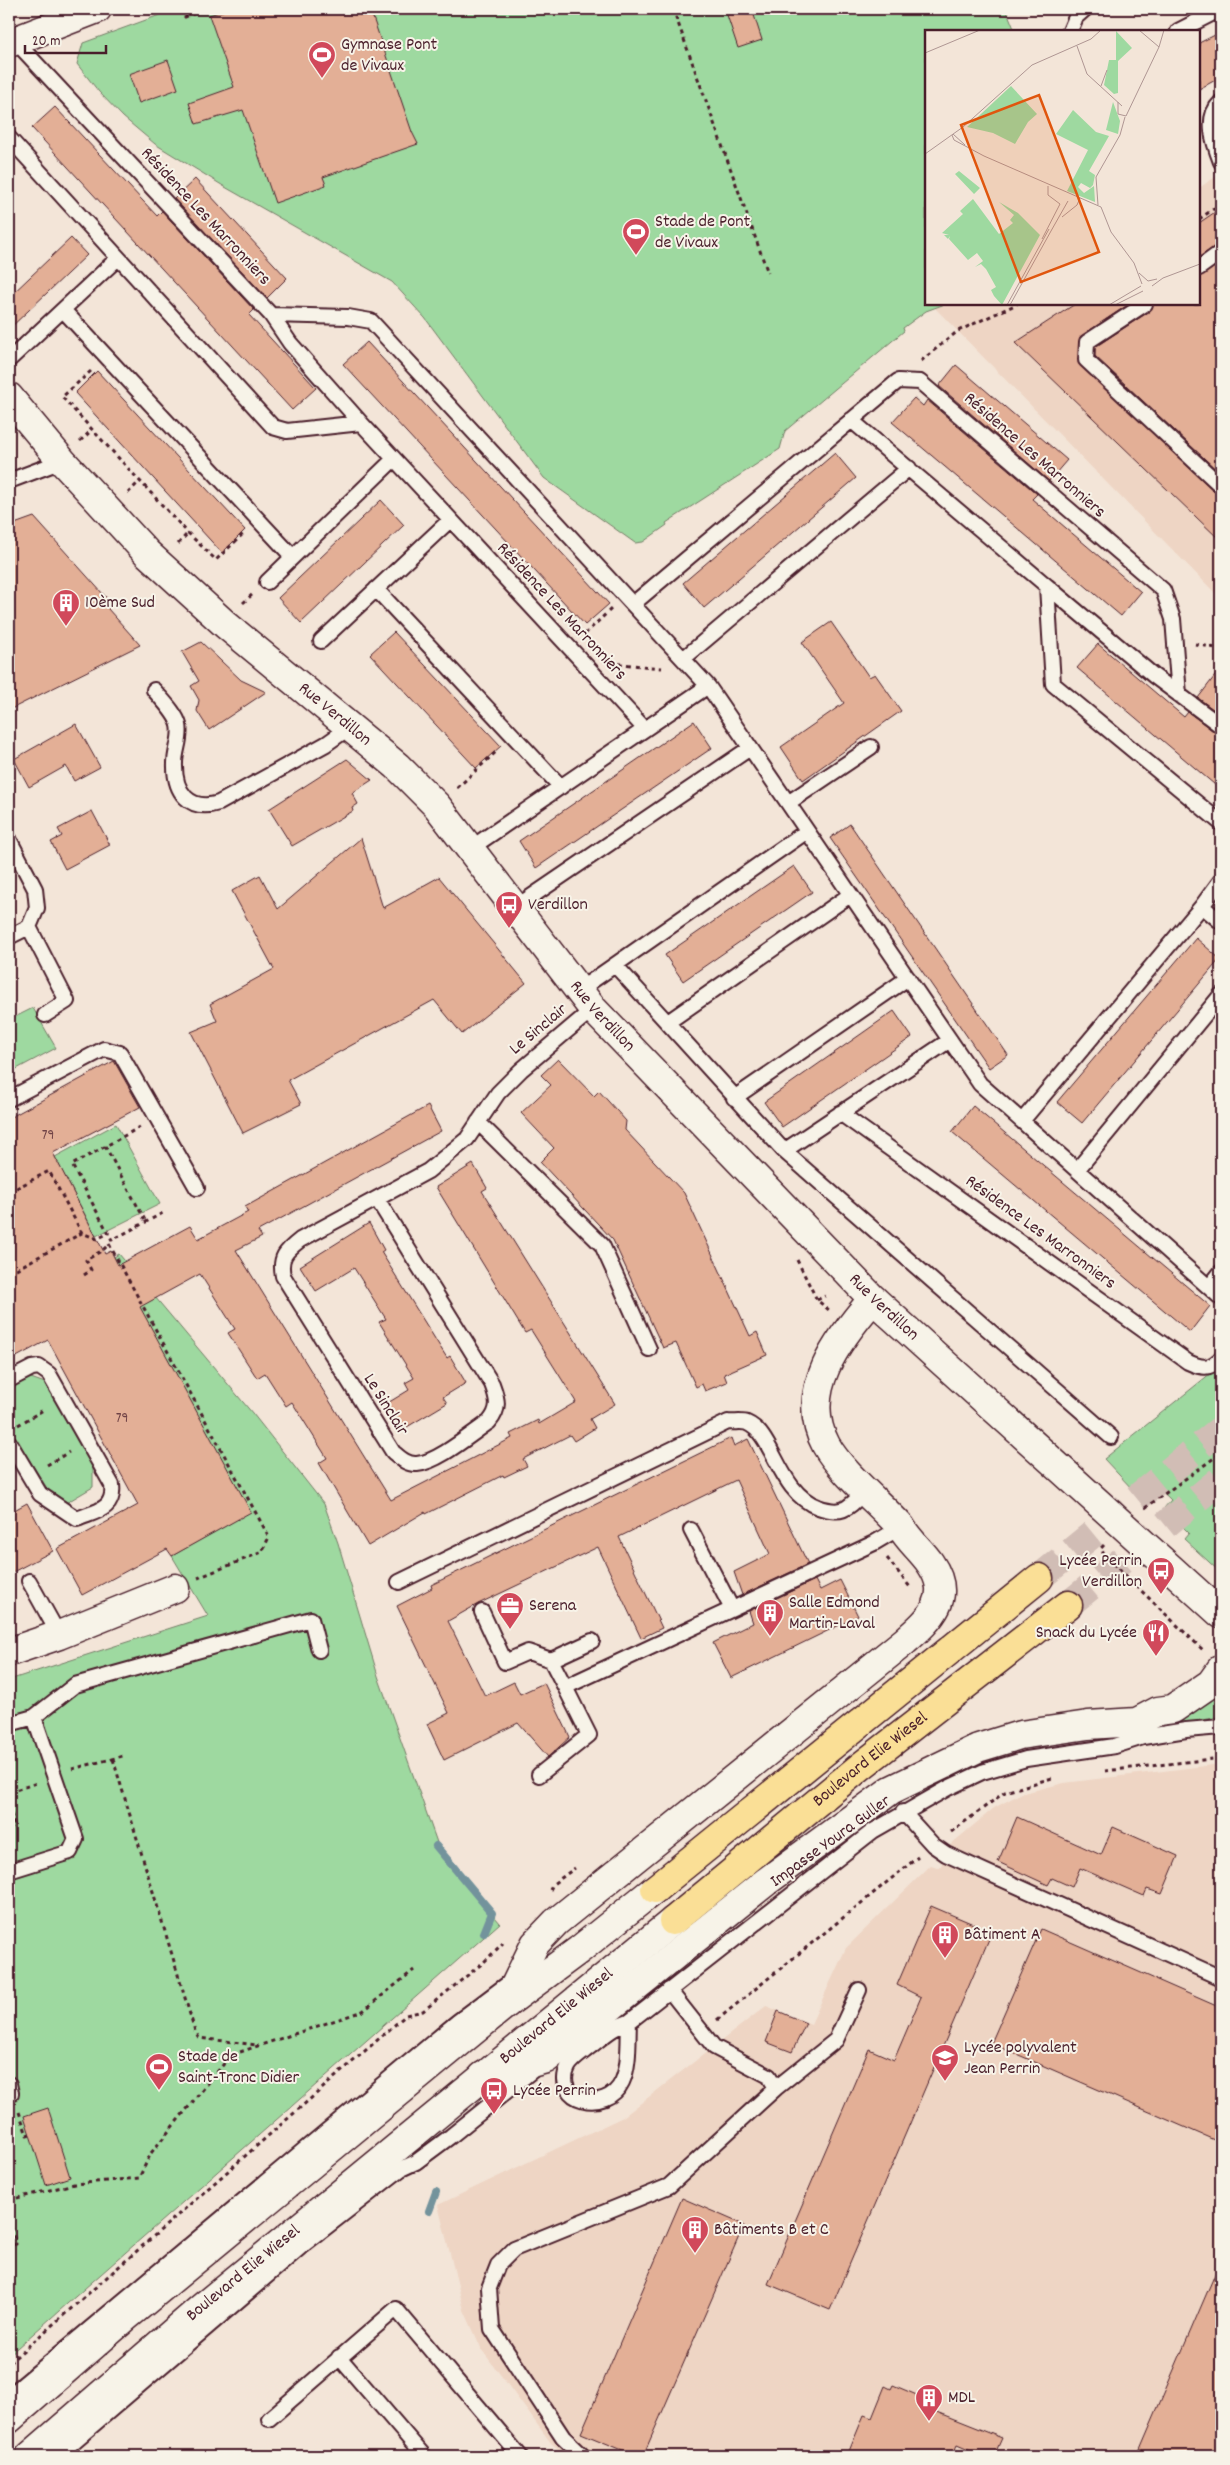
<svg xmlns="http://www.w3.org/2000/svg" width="1230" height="2465" viewBox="0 0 1230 2465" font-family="Dekko,sans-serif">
  <rect width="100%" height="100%" fill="#f3e5d8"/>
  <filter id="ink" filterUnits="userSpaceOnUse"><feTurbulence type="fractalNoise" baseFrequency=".02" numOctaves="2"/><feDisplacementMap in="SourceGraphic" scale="10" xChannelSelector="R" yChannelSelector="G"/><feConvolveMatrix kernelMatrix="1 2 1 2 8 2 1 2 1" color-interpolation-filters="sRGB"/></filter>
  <g filter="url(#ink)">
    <path fill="#eed5c4" d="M1221,173V599L934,307L945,304H1199V188Z
      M1221,1764V2456H567L551,2443L482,2350L464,2310L438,2205L623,2117L766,2006L811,2024L846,1948L931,1865L940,1868L950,1845L994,1808L1020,1794L1064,1783Z"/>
    <path fill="#9ed9a0" stroke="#747c66" d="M176,9H1006L1015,31H926V304H945L926,311L903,328L904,331L785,431L780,449L666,523L667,525L643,542L635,543L544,478L425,318L392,282L225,187L155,144L123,117L99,92L77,64L83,43Z
      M33,1008L56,1048L9,1073V1020Z
      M116,1124L160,1204L96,1236L55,1157Z
      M119,1254L253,1414L324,1504L338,1543L378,1676L440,1851L500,1923L9,2355V1680L208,1616L172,1556L232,1522L134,1295L114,1257Z
      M1221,1365V1573L1184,1539L1189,1533L1164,1508L1171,1500L1149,1479L1134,1491L1104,1459Z
      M28,1377L45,1383L93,1465V1487L66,1503L50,1493L9,1427V1388Z
      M1214,1695L1219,1717L1170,1726Z"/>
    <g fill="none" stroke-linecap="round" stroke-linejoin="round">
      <path stroke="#73939c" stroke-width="8" d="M436,1846L492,1913L484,1933
        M429,2211L436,2192"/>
    </g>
    <path fill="#e3af96" stroke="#4a1f2b" d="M229,9H370L412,132L418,144L323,177L326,185L275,203L243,110L196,124L189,103L234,87L209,15Z
      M725,9H752L762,40L738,48Z
      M1221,32V77L1199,89V43Z
      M168,60L178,89L139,103L129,74Z
      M55,107L157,216L162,211L254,310L249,315L316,388L292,410L32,128Z
      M195,179L287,278L267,298L174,199Z
      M1221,208V243L1199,257V223Z
      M71,238L87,255L9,329V297Z
      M1221,263V474L1095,356V347L1150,311L1154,304H1199V277Z
      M1075,304H1129L1080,337L1078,363L1215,492L1221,495V541L1015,343Z
      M367,342L609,604L585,625L343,364Z
      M956,365L1067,460L1049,481L939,386Z
      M97,371L245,530L222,553L75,393Z
      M914,398L923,406L927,400L1037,494L1032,499L1141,592L1121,616L892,422Z
      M835,453L856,478L704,608L683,583Z
      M381,500L404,525L301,623L278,598Z
      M34,517L112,604L108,609L140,645L9,710V526Z
      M831,622L869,677L875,674L901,711L803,780L781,747L844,703L802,642Z
      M394,632L501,746L476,768L370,654Z
      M201,642L241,680L266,692L209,730L197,711L199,700L191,686L199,681L182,652Z
      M1098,644L1184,717L1188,712L1216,733L1221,735V790L1077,668Z
      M1221,668V715L1198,698Z
      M694,721L712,748L536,868L519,841Z
      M76,724L100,767L74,781L66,766L29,787L14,759Z
      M347,759L372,780L352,793L358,804L352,808L353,811L292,846L269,809Z
      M92,811L110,845L65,869L51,842L62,836L58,829Z
      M850,824L1008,1055L989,1068L830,838Z
      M361,838L383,908L439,877L526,983L462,1034L434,1000L288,1080L301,1104L243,1133L191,1032L217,1021L210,1004L274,969L232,891L260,875L278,909Z
      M794,866L812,892L683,981L665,955Z
      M1196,938L1220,959L1082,1123L1057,1102Z
      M894,1011L912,1037L782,1127L764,1102Z
      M558,1059L594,1096L599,1091L626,1121L625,1130L684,1193L750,1336L757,1332L767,1355L724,1374L727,1382L705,1391L702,1384L696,1387L676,1343L663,1348L613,1240L540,1162L554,1148L521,1113L551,1085L541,1075Z
      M114,1061L140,1107L53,1153L105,1254L111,1251L118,1265L190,1226L198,1239L248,1212L245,1207L428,1106L441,1131L258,1231L262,1237L236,1250L391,1500L512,1438L510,1434L538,1420L539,1424L576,1402L531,1330L525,1333L436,1187L473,1164L487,1188L482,1191L615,1404L590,1419L595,1428L574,1441L570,1435L523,1459L527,1466L504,1477L503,1475L426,1514L425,1512L368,1546L319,1463L327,1458L292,1402L286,1406L265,1373L257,1378L228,1333L235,1329L200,1274L140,1307L251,1512L172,1556L167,1549L82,1595L57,1549L138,1505L48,1340L9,1361V1118Z
      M973,1106L1210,1306L1190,1332L952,1132Z
      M369,1223L384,1250L381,1252L447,1358L450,1356L466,1383L443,1397L447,1403L402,1430L386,1404L409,1390L405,1383L414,1378L379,1322L386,1319L354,1268L316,1291L300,1266Z
      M731,1438L734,1446L748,1439L808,1564L742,1595L734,1572L770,1554L736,1480L619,1537L662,1628L641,1638L598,1547L478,1604L448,1621L485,1696L514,1682L520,1694L544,1683L570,1737L548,1757L518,1723L444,1760L427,1724L449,1713L397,1606L432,1588L431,1585Z
      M27,1503L53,1551L9,1574V1513Z
      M815,1580L820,1590L840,1580L858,1616L731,1678L713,1643L753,1623L749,1611Z
      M1017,1817L1101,1855L1113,1827L1178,1856L1162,1894L1147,1889L1144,1896L1080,1868L1072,1887L1052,1878L1048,1885L998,1862Z
      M931,1906L992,1932L830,2310L768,2284L869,2049L894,2060L921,1997L897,1985Z
      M1041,1929L1221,2008V2143L991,2043Z
      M778,2011L806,2023L792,2052L766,2042Z
      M48,2108L70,2177L46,2185L24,2116Z
      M682,2198L744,2225L643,2456H637L581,2433Z
      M1221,2260V2456H1137Z
      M893,2385L938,2404L934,2411L1002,2438L994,2456H983L957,2445L952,2456H847L864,2415L872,2418L885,2386L891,2389Z"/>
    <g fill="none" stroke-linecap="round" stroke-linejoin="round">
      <path stroke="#d1bdb5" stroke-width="28" stroke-dasharray="28 14" stroke-linecap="butt" d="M1039,1578L1221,1429
        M1068,1605L1221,1479"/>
      <defs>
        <path id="lane" d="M1070,31L1076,17L1085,9
          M1178,31L1221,9
          M16,42L271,315L290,343L361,423
          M1221,102C1204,118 1214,144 1221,162
          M9,138L273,427L287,431L361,423L645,729
          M1199,268L1221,252
          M1145,304L1087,342L1086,360L1221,486
          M64,311L292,556
          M271,315L348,317L371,321L708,686L471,848
          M9,360L117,259
          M851,420L1047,586L1053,684L1221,823
          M9,481L62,461
          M267,582L394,459
          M1047,586L1154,676L1221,726
          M376,589L561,787
          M633,604L898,381L920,382L1163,590L1173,619L1179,695
          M321,641L450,520
          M683,659L909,468
          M708,686L980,1084L1221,1298
          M154,690C162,700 176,713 179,725C182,738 175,750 175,763C174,792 189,812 219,803L326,744L350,727
          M788,803L871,747
          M9,839L35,889L37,908L29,927L67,1001L45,1015
          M1202,906L1221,922
          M516,907L750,748
          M9,937L29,927
          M615,965L784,1151L1111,1437
          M579,990L807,831
          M668,1022L850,895
          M734,1098L908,978
          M9,1099L104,1049L120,1053L197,1188
          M840,1113L1188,1362C1201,1368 1210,1370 1221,1358
          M1022,1121L1202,906L1221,880
          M478,1122L602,1245L649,1349
          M784,1151L950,1040
          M1077,1170L1221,995
          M377,1199L492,1384C498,1400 500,1409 489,1422C471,1434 438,1462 417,1464C407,1465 400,1458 393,1452L283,1276C279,1257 286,1251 300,1240L428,1171L467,1139L498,1093L521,1070L593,1009
          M1209,1287L1221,1272
          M9,1380L32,1368L39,1367L49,1374L112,1485C115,1510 96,1511 77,1519L40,1494L9,1442
          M691,1530L732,1609
          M29,1581L59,1635
          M399,1582L728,1422C733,1423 742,1421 747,1423C774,1434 778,1492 818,1507C844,1516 848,1508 866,1490
          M482,1612L505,1662L528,1652L551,1660L565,1687
          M551,1660L592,1641
          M9,1724L34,1717L75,1685L311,1619L319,1650
          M539,1775L589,1735L565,1687L874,1543L901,1527
          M903,1812L933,1845L946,1854L1221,1978
          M9,1871L70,1852L76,1839L34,1717
          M669,1990L714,2047L769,2076L776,2088
          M629,2022L873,1831L948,1788L982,1772L1026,1759L1115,1746L1143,1737L1186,1730L1221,1727
          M629,2022C628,2040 630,2065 622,2082C606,2115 552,2101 568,2067C572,2059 584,2052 591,2046C604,2036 613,2027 629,2022Z
          M9,2084L11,2093L9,2095
          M339,2357L424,2456
          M9,2396L457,2022L510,1982
          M269,2419L396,2309L520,2456
          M57,2456L302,2246L401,2169L416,2162L451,2136L533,2070
          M583,2456L563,2437L492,2329L489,2288L498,2265L514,2249L669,2186L776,2088L836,2040L859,1990"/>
        <path id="street" d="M9,1652L59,1635L175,1588"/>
        <g id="secondary">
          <path d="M9,43L97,9"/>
          <path id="s1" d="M9,397L62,461L147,553L226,625L397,766L437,806L593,1009L873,1299L1221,1614"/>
          <path d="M506,2004L535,1944L556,1922L905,1641C931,1618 954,1598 930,1563C921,1550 909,1541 901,1527C880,1504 840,1471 826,1445C797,1392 839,1338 873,1299"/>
          <path d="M483,2076L546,2059L767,1881L891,1790L978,1748L1020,1735L1088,1725L1137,1722L1158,1711L1173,1709L1211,1683L1221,1669"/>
          <path d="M9,2419L126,2317L506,2004L579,1950L655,1889"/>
          <path id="s2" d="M30,2456L200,2309L673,1921"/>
        </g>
        <g id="highway">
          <path d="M655,1889L1039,1578"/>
          <path id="s3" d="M673,1921L860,1767L1068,1605"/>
        </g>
      </defs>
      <use href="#lane" stroke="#4a1f2b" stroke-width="18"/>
      <use href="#street" stroke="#4a1f2b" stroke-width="31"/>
      <use href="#secondary" stroke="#4a1f2b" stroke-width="31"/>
      <use href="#highway" stroke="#4a1f2b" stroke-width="31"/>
      <path stroke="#4a1f2b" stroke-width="3" stroke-dasharray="4 4" stroke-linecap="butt" d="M181,9L185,17L206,9
        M673,9L768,273
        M1199,219L1221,204
        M921,361L958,331L1017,304
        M91,371L62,397L188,533L216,560L243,534
        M80,441L92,430
        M128,493L140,481
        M178,544L188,533
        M243,603L253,594
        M585,634L611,609
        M1195,644L1221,649
        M611,663L662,668
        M457,788L498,750
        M140,1127L72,1165L112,1240L163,1213
        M105,1146L146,1222
        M9,1192L49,1171L82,1233L97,1239L109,1233
        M109,1244L269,1537L262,1552L198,1578
        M797,1260L817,1300L829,1310
        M9,1273L82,1233
        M84,1275L91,1270L86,1260L103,1250L109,1244
        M817,1300L825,1296
        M18,1425L45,1409
        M47,1465L69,1452
        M1145,1508L1221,1453
        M1104,1545L1101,1548L1104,1555L1203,1650
        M887,1558L910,1587
        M113,1759L195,2031L199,2038L257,2045
        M72,1769L123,1756
        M1105,1771L1221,1758
        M9,1792L37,1783
        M9,1806L15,1827L9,1829
        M951,1832L1005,1792L1052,1778
        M550,1890L553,1884L575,1868
        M717,2020L918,1857
        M19,2112L27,2135L30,2134
        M9,2200L74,2184L139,2178L151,2153L231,2055L363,2011L414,1970
        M9,2220L16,2244L9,2246
        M9,2363L406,2015L423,2011L484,1962L503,1943"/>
      <use href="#lane" stroke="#f7f3e8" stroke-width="14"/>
      <use href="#street" stroke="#f7f3e8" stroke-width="28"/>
      <use href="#secondary" stroke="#f7f3e8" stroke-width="28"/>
      <use href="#highway" stroke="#fadf96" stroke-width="28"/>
    </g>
  </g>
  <defs>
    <symbol id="stadium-pin" viewBox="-11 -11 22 30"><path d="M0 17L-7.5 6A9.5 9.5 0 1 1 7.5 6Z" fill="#d1495b" stroke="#f7f3e8"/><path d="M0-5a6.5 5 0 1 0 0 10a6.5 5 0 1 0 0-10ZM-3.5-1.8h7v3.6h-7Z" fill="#fff"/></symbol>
    <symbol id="building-pin" viewBox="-11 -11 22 30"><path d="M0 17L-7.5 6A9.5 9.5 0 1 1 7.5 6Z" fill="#d1495b" stroke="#f7f3e8"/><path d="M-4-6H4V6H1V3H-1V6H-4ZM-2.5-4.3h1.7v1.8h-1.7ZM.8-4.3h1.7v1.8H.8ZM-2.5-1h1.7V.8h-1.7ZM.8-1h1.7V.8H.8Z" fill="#fff"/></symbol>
    <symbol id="bus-pin" viewBox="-11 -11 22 30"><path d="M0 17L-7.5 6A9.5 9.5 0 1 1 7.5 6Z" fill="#d1495b" stroke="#f7f3e8"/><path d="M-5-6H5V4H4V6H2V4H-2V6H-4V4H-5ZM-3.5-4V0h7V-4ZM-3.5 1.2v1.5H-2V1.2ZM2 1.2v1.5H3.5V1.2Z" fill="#fff"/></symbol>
    <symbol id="office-pin" viewBox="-11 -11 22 30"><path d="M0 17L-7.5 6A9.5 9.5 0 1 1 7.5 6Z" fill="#d1495b" stroke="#f7f3e8"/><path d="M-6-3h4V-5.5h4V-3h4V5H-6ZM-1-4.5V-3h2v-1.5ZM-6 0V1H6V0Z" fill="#fff"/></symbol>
    <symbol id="restaurant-pin" viewBox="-11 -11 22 30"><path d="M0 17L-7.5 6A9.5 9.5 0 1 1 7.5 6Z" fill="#d1495b" stroke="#f7f3e8"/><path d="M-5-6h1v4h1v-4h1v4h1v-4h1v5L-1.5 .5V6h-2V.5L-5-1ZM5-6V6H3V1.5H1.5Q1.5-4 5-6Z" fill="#fff"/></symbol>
    <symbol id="school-pin" viewBox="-11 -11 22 30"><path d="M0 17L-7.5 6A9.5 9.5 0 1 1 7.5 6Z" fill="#d1495b" stroke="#f7f3e8"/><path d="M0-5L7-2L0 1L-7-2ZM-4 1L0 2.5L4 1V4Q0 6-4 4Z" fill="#fff"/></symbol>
  </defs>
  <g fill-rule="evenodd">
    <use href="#stadium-pin" x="306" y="39" width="32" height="43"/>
    <use href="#stadium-pin" x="620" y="216" width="32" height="43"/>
    <use href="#building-pin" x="50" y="587" width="32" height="43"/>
    <use href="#bus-pin" x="493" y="889" width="32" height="43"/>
    <use href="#bus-pin" x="1145" y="1555" width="32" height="43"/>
    <use href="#office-pin" x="494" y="1590" width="32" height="43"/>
    <use href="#building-pin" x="754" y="1597" width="32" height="43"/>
    <use href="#restaurant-pin" x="1140" y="1617" width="32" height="43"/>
    <use href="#building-pin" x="929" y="1919" width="32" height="43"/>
    <use href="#school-pin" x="929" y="2042" width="32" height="43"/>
    <use href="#stadium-pin" x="143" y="2051" width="32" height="43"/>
    <use href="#bus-pin" x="478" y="2075" width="32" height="43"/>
    <use href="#building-pin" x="679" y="2214" width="32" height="43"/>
    <use href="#building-pin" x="913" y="2382" width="32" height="43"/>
  </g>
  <g text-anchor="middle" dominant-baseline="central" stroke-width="4" stroke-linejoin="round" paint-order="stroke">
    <g font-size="15" fill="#704346">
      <text x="48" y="1136">79</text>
      <text x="122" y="1419">79</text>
    </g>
    <g font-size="18" fill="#4a1f2b" stroke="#f7f3e8" text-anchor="start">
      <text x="341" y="45">Gymnase Pont<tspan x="341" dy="21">de Vivaux</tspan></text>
      <text x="655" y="222">Stade de Pont<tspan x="655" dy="21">de Vivaux</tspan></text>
      <text x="85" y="603">10ème Sud</text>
      <text x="528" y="905">Verdillon</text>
      <text x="1142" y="1561" text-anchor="end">Lycée Perrin<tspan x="1142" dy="21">Verdillon</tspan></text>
      <text x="789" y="1603">Salle Edmond<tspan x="789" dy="21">Martin-Laval</tspan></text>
      <text x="529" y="1606">Serena</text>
      <text x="1137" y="1633" text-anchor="end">Snack du Lycée</text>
      <text x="964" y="1935">Bâtiment A</text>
      <text x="964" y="2048">Lycée polyvalent<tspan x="964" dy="21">Jean Perrin</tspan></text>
      <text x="178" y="2057">Stade de<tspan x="178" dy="21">Saint-Tronc Didier</tspan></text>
      <text x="513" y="2091">Lycée Perrin</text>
      <text x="714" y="2230">Bâtiments B et C</text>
      <text x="948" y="2398">MDL</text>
    </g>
    <g font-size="18" fill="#4a1f2b" stroke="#f7f3e8">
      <text transform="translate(205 217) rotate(47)">Résidence Les Marronniers</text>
      <text transform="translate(1034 456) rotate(41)">Résidence Les Marronniers</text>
      <text transform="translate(561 612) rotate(47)">Résidence Les Marronniers</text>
      <text stroke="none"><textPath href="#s1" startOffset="456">Rue Verdillon</textPath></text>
      <text stroke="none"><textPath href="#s1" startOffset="861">Rue Verdillon</textPath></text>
      <text transform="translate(539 1030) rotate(-40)">Le Sinclair</text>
      <text transform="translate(1040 1233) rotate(36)">Résidence Les Marronniers</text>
      <text stroke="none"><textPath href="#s1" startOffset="1266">Rue Verdillon</textPath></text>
      <text transform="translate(385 1405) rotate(58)">Le Sinclair</text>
      <text stroke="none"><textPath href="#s3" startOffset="255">Boulevard Elie Wiesel</textPath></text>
      <text transform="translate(831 1842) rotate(-36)">Impasse Youra Guller</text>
      <text stroke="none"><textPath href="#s2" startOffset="686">Boulevard Elie Wiesel</textPath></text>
      <text stroke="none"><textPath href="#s2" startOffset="281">Boulevard Elie Wiesel</textPath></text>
    </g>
  </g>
  <g transform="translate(925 30)">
    <rect width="275" height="275" fill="#f3e5d8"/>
    <path d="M191,1L207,18L193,31V63L189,64L179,55L184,30H191ZM86,56L112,84L103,92L90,114L68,103L42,97ZM188,72L195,91L193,104L181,100ZM148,80L171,102L184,106L164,141L170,145L168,155L165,158L156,153L153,157L159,163L169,156L170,172L142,161L163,120L131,104ZM34,141L55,158L49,164L30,144ZM48,169L74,204L88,193L85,190L89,185L74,172L93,183L115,205L77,275L69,266L66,260L71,257L61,239L56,234L50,237L58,231L52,223L43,230L24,209L25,206L23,209L19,205H24L17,203L38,184L35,181Z" fill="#9ed9a0"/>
    <path fill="none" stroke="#af9693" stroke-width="1" d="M152,16L162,44L197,76M234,17L239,0M0,23L55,0M176,56L182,40M193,72V84L201,86L234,17L214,0M28,104L40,115M27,105L29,110L59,126L176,177L186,202L209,233L217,254M0,124L38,97L107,35L166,9L176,0M173,175L171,147L195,105L200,87M137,187L152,175L155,168M126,201L143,171M117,209L135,174L123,165V156M214,243L223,251L232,249M227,256L238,248L275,234M82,275L124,199M85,275L126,201M184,275L216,256M190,275L218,261"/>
    <path fill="#e0560e" fill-opacity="0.15" stroke="#e0560e" stroke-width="2.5" d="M114,65L174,222L96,252L36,95Z"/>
    <rect width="275" height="275" fill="none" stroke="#4a1f2b" stroke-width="2.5"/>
  </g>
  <rect width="1230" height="2465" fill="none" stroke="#f7f3e8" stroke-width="30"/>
  <rect x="15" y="15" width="1200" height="2435" fill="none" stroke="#4a1f2b" stroke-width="2" filter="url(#ink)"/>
  <path d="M25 45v8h81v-8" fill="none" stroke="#4a1f2b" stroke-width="2.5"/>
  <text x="32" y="45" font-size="15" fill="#4a1f2b" stroke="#f7f3e8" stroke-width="4" paint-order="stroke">20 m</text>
</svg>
